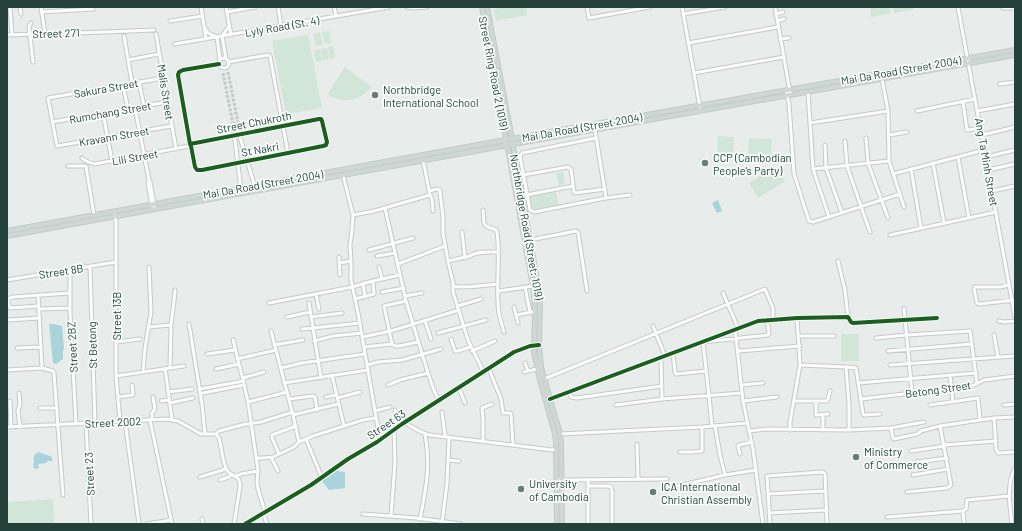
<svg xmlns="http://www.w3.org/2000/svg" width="1022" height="531" viewBox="0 0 1022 531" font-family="Barlow,sans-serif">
  <rect width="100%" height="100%" fill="#e8edeb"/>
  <path fill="#d1e6d8" d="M504,7H526L527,15L496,21L494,9Z
    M870,7H889L891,13L871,17Z
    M893,7H913V10L894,13Z
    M329,31L331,43L325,44L322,32Z
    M320,32L323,45L316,46L313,34Z
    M308,35L322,108L286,114L272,41Z
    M333,46L335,58L330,59L328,47Z
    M327,48L329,59L323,60L321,49Z
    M320,49L322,61L316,62L314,50Z
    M345,67L372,87C359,101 344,104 327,95Z
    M718,136L734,137L733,153L717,152Z
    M749,138L772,139L771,155L748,154Z
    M775,166L785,181L758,198L749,183Z
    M563,172L565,184L559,185L556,173Z
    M556,191L559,207L533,211L530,196Z
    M841,334H859V361H841Z
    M53,499L54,524H7V502Z"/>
  <path fill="#a9d4db" d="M718,200L722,211L717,213L712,203Z
    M49,324H53L62,326L64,349L63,351V359L56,364L53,363Z
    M39,452L52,457V461H48L46,463L39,464L38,466L39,468L35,469L33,466C35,462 32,459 35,454Z
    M337,471L345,472V488L329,490L322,481Z"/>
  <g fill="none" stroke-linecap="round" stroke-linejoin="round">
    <path stroke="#c1cbc8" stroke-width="3" stroke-dasharray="3 1.5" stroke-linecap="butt" d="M228,72L238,123
      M223,73L233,124"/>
    <defs>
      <path id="minor" d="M10,7L12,35
        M20,7L21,14
        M41,7L45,33
        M201,7L206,39
        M226,7L231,35
        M278,7L281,26
        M334,7L336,16
        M407,7L413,8L427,7
        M587,7L589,18L650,7
        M682,7L700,107
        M775,7L790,92
        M958,7L1015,317
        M1003,8H1015
        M41,12L93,9
        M227,12L255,7
        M683,14L725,7
        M776,14L783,12
        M170,21L203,16
        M777,21L784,19
        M31,23L30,24L29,27L33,62
        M205,28L208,33L217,37L220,60
        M156,34L176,149
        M7,35L106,32L154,30
        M124,36L132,83
        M780,39L789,38
        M688,43L778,27
        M175,44L389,7
        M219 63a5 5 0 1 1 10 0a5 5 0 1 1-10 0Z
        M226,59L222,36L229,26
        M128,60L159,54
        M228,62L268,55L270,56L288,153
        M694,73L784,57
        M163,78L48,98L57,146L171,126
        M882,79L888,111L889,161L904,207
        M139,82L144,106
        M1000,84L1015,82
        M123,85L128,109
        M786,90L789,104L794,174L809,221L813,222L900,194
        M808,92L813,169L829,217
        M963,102L967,130H968L980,128
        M135,108L149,180L148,183L152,206
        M917,111L975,99
        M977,111L1015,104
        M103,113L112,161
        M52,122L167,102
        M238,123L239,134L255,187
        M810,123L888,111
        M233,124L241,190
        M594,124L606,198
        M889,135L907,132
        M982,135L1015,127
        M596,138L522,153L520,156L530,210L534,212L606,198L630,195
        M866,138L868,163L888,218
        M845,141L847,166L870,232
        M190,144L319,119H321L322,121L327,142L326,145L323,146L202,170H197L195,167L191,146L190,144L178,75L179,72L183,70L219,64
        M825,145L826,168L842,213
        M958,157L969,218
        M986,157L1015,150
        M82,158C86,162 90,163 95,164L189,146
        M423,160L430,195L432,199L433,211
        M933,163L944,223
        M68,166H86L94,215
        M813,169L889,161
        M911,169L921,228
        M988,170L1015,164
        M893,174L984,150
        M343,175L353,215L352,230L350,245L351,261V280L358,313L380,440
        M523,175L568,167L571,169L574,192L575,193L605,189
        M149,180L150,182L155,209
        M429,191L437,189L440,190V192L443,217V233L448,261L453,283V292L468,340L484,373
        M992,191L1015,186
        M526,195L573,186
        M385,208L393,244L406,301L428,373L433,388L439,401
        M483,210L484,223L486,226L496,230L497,232C501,259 495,286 499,313C500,319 502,325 504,332
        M115,215L116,222V376L120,421
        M353,215L374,211L430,195
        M462,232L465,258
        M890,235L996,212
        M530,240L576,231L578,232L587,291
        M369,250L413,238
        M377,256L395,253
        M339,257L340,275
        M448,261L470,256C477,251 489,252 498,252
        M838,261L845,290L848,317
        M339,263L351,261
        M398,264L445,246
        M90,266L95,423
        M379,267L382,279
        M70,270V312L76,424
        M7,280L116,262
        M363,283L365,297
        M1009,285L1000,287H975L974,289L977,303L979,304L1015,300
        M453,286C463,289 486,285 498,284
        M525,287L530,312
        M499,291L533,286
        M382,292L404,288
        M723,293L738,328
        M316,294L319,309
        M38,296L42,368
        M405,296L422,293
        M7,299L13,297L70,293
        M8,299L9,306L10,308L39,306
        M355,299L374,294L373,281L400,275
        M269,303L352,287L373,281
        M458,306L481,299
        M514,307L518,323
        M904,308L912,393
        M39,309L70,308
        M516,315L532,312
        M287,317L310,312
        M311,317L342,313
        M7,320L40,318
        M425,321L431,339
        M999,321L1004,322L1015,321
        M189,324L202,404L205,434
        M653,326L665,356
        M148,327L171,325
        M302,329L313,328L309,303
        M735,329L743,401L753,449L763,524
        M271,331L293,415L299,442
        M438,333L486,320
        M994,335L998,357
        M799,336H834
        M362,337L391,331L459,310
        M876,338L907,335L970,331L977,384
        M451,339L455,351H458L470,347
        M233,340L243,380L248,402L258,470L257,483L258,489L265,512
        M314,341L333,336L362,333
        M116,342L140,339
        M392,344L384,306L406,301
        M274,345L303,340
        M364,347L392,344L395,346H399L418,342
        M17,348L41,347
        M472,351L495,341
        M738,351L800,346
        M888,351L972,344
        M673,353L675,372L676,374L706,371
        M207,354L235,350
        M660,358L661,361L662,399
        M237,359L276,350
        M525,363L528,371
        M367,365L378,362L402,360L441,349
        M800,365L846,367L856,368L863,414L864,415L880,414
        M890,365L1015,356
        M170,367L171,325L174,301L175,290
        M846,367L849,404V430
        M165,368L172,420
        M281,368L302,363L365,354
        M216,369L239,364
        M489,369L501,399L503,413H510L511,414L513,445
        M7,370L42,368L53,371L54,373L63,495
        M143,372L145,348L151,312L149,267
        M524,372L537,369
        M332,375L344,426
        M950,375L953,402
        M116,376L184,366
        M243,378L264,372
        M321,378L313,328L360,323
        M544,379L765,289L773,308V319
        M284,383L368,370
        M858,383L976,373
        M388,385L400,380L428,373
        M742,385L763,383
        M459,388L465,403
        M200,389L244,381
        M168,392L192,389
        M569,392L571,397L577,398L662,386
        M19,393L20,405L18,410L20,427
        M203,393L244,385
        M118,397L133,395L132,385
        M326,397L336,395
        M337,398L360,392
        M289,399L313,396L315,397L317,410
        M550,399L758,321L797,318L848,317L851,322L853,323L937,318
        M861,399L972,386L984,380L1015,376
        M10,401L11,427
        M161,401L169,400
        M743,401L777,397
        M794,401H827L828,399L830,391
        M816,401V415L828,414
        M248,402L287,392
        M170,403L193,398
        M616,405L662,399L742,393
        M930,405L978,398L980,420
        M1004,405L1015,404
        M40,408H57
        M395,410L402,424
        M375,411L390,407
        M442,412L445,436
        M293,415L338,404
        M994,418L996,449L998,453L1015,452
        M152,419V413L155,409L153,397
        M150,420L172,524
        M125,421L139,524
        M86,423L91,524
        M405,423C413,427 420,433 430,435L552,450L556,449
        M712,426L709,396L703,342L768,335L769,333L767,320
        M715,426L720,455L725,475
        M7,427L167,419L178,421L201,434H216
        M891,428L893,438L894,439L917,434L921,431L940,426L994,418L1015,417
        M790,430V422L800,365L797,318
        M823,430V415
        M749,431L767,429L849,430L891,428L924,422
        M216,434L219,438C222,449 222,461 227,470C232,479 240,473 240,487L234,524
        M216,434L219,431L246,424L261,422L293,412
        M560,434L702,427L748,423
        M306,439L322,478
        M483,441V419L482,408L492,404
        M637,444L638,479
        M944,445L996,441
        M911,451L945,446
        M680,452H692L702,451V427
        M279,454L272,438V435L296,426
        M740,454L738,446L739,445L752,442
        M271,457L278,471
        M257,458H263L273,457L294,447L299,442L313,436L363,420L376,418
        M448,460L459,461
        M917,462L947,458
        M913,475L948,469
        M236,476L241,474L258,471
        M200,477L226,469
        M220,480L229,477L231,475
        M557,480L667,479
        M588,481V524
        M588,486H608L611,487L612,490V524
        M678,486L725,475L756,470
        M907,492L947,488L951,485L940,426
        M768,494L825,491
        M263,513L267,524
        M769,513L826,510
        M363,514L416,518L461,524
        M391,516L395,462L394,430
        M887,517L963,511
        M202,519L203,524
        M420,519C426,488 431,466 425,434
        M442,522L447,484L449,437
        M147,524L171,520
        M245,524L311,485L348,459L377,442L402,424L514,352L530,346L536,345
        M770,524L767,476L822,472L824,473L825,474L827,524
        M964,524L963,511L966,509L967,500L1009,496
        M1012,524C1010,505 1006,486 1015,468"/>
      <path id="major" d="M482,7L533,286L535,311L534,352L540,380L555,434L556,442L557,524
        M487,7L512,139L538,285L540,305L539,345L541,367L560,434L561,442L562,524
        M7,231L527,136L1015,50
        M7,236L508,145L1015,55"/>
    </defs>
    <use href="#minor" stroke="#c5cac8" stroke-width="5"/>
    <use href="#major" stroke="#c3ccc9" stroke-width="6"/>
    <use href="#minor" stroke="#fcfcfc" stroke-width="3"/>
    <use href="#major" stroke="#cfd7d5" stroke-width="4"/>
    <defs>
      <path id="cycleway" d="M190,144L319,119H321L322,121L327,142L326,145L323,146L202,170H197L195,167L191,146L190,144L178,75L179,72L183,70L219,64
        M550,399L758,321L797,318L848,317L851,322L853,323L937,318
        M245,524L311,485L348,459L377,442L402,424L514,352L530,346L539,345"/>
    </defs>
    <use href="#cycleway" stroke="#f7fbf9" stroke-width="6"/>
    <use href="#cycleway" stroke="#1b5e20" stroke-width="4"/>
  </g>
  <g fill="#697e78" stroke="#f7fbf9" stroke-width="1.5">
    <circle cx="375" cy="95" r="4"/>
    <circle cx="705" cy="163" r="4"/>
    <circle cx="856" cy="457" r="4"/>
    <circle cx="521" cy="489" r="4"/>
    <circle cx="653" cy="492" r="4"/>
  </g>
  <g text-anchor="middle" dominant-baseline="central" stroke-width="3.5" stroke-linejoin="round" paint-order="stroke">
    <g font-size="11" fill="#24423a" stroke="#f7fbf9">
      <text transform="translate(282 26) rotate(-10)">Lyly Road (St. 4)</text>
      <text transform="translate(56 33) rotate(-2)">Street 271</text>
      <text transform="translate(901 70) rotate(-10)">Mai Da Road (Street 2004)</text>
      <text transform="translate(494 73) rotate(79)">Street Ring Road 2 (1019)</text>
      <text transform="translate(106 88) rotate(-10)">Sakura Street</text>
      <text transform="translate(166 92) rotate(81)">Malis Street</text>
      <text transform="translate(110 112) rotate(-10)">Rumchang Street</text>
      <text transform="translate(254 122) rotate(-11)">Street Chukroth</text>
      <text transform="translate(582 127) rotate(-10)">Mai Da Road (Street 2004)</text>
      <text transform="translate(114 136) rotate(-10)">Kravann Street</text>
      <text transform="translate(260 149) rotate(-10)">St Nakri</text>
      <text transform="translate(135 157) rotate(-10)">Lili Street</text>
      <text transform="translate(987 162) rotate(80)">Ang Ta Minh Street</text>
      <text transform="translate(263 184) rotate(-10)">Mai Da Road (Street 2004)</text>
      <text transform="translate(527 227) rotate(80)">Northbridge Road (Street: 1019)</text>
      <text transform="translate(61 271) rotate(-9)">Street 8B</text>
      <text transform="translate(116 316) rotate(-90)">Street 13B</text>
      <text transform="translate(92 345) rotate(-92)">St Betong</text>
      <text transform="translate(72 347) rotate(-93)">Street 2BZ</text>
      <text transform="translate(938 389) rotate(-8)">Betong Street</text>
      <text transform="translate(113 422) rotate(-3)">Street 2002</text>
      <text transform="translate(386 424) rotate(-34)">Street 63</text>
      <text transform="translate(89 474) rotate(-93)">Street 23</text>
    </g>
    <g font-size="11" fill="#24423a" stroke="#f7fbf9" text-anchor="start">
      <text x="383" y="89">Northbridge<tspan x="383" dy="13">International School</tspan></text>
      <text x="713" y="157">CCP (Cambodian<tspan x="713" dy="13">People's Party)</tspan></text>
      <text x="864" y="451">Ministry<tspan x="864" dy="13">of Commerce</tspan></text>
      <text x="529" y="483">University<tspan x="529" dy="13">of Cambodia</tspan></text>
      <text x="661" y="486">ICA International<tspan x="661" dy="13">Christian Assembly</tspan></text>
    </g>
  </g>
  <rect width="1022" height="531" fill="none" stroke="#24423a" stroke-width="16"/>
</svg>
